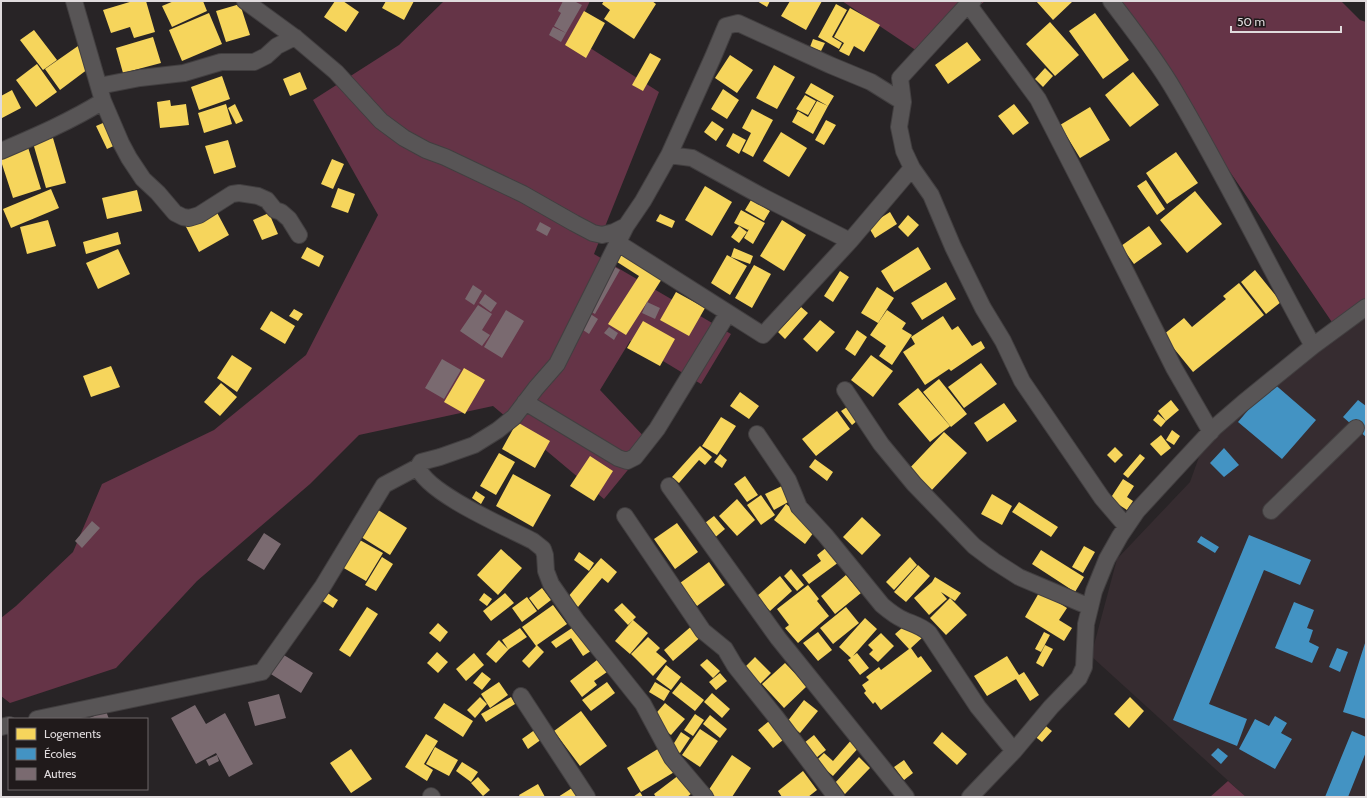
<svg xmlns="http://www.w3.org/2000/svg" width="1367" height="798" viewBox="0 0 1367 798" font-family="Cabin,sans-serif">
  <rect width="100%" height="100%" fill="#282426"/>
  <path fill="#362c30" d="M1366,317V797H1246L1091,656L1117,559L1190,482L1204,443L1272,382Z"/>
  <path fill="#653447" d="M444,1H590L573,37L659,92L594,254L731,334L701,384L630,341L600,390L650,443L604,499L493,406L359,435L310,484L197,581L116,668L10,703L1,696V618L16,606L73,552L102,484L214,430L306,355L378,215L313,100L399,45Z
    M842,1H985L920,53Z
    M1109,1H1341L1360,20L1366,22V317L1340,334L1120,10Z
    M1228,781L1246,797H1210Z"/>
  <path fill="#f6d55c" d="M133,1H146L155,32L134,38L130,27L111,33L103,10Z
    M174,1H203L207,11L172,27L162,6Z
    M335,1H343L359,12L346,32L324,17Z
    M386,1H414L404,20L382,8Z
    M604,1H652L656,4L634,39L604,19L610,10L602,4Z
    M757,1H770L767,7Z
    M790,1H822L806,30L781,16Z
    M1036,1H1073L1053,20Z
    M240,4L250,35L226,42L216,11Z
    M836,4L847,10L832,37L842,43L839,49L818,37Z
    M850,8L880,25L864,52L854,46L849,56L839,51L844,43L834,37Z
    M584,11L605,23L586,58L565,45Z
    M209,13L222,44L182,61L169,30Z
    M1095,13L1129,60L1103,79L1069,31Z
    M1050,22L1079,55L1055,76L1026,44Z
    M34,30L57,60L43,70L20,40Z
    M153,37L161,63L123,73L116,48Z
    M813,39L825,43L821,51L810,47Z
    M967,42L981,60L948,84L935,65Z
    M78,46L92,66L60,90L45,69Z
    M650,53L661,59L643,91L632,85Z
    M730,55L753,70L737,93L715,78Z
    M37,64L57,92L36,107L16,80Z
    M774,65L795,77L777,109L756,98Z
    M1045,68L1053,76L1043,87L1035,79Z
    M300,72L307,89L290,96L283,79Z
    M1133,72L1159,105L1130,127L1105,95Z
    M222,76L230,99L199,110L191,87Z
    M811,83L834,96L828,106L805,93Z
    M723,89L739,100L727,119L711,109Z
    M12,90L21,108L2,118L1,96Z
    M805,95L816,101L808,115L796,109Z
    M170,100L171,106L186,104L189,125L160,128L157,102Z
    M817,101L828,106L813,134L792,122L798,111L808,117Z
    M226,104L232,124L204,133L198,113Z
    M235,104L243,121L236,124L228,108Z
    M1014,104L1029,123L1013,135L998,116Z
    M1090,107L1110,140L1080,158L1060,125Z
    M752,109L773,120L753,157L742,151L751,133L742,128Z
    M110,120L120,143L107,149L96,126Z
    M826,120L836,125L824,145L815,140Z
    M712,121L724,129L716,141L704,132Z
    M781,132L807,148L789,177L763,161Z
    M733,133L746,140L739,154L726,146Z
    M53,138L66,183L46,188L33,143Z
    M228,140L236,167L214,174L205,146Z
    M27,144L41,189L13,198L1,161V152Z
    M1176,152L1198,183L1167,204L1146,173Z
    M332,159L344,164L333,189L321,184Z
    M1146,180L1165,209L1157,215L1137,186Z
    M705,186L732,202L712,236L685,220Z
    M338,188L355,194L348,213L331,207Z
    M51,189L59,208L11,228L3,209Z
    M137,190L142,211L107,219L102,198Z
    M1195,191L1222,224L1187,253L1160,220Z
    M751,200L770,211L764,221L745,210Z
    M213,205L229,235L199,252L183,221Z
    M741,210L765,223L753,244L744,238L749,229L748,230L734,223Z
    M890,212L897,224L875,238L868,226Z
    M269,213L278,234L262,240L253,220Z
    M660,214L675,221L672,228L656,221Z
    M908,215L919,225L908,237L898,227Z
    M48,220L56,246L27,254L20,227Z
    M782,220L806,235L784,271L760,256Z
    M739,226L747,232L739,243L731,237Z
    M1149,226L1162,244L1134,264L1121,246Z
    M118,232L121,244L86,254L83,242Z
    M624,244L667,271L626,335L608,324L639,276L614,260Z
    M307,247L324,256L319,267L301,258Z
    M918,247L931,269L894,292L881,271Z
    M734,248L753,256L750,264L731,257Z
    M118,249L130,274L98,289L86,263Z
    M727,255L747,266L730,295L711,283Z
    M754,265L771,274L752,308L735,298Z
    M1255,270L1281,302L1266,314L1241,282Z
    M840,271L849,277L833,302L824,296Z
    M946,282L956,299L922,320L911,303Z
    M1239,283L1264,315L1193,372L1163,335L1184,318L1192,327L1226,299L1223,296Z
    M877,287L894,298L878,323L861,313Z
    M676,292L705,308L689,336L660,320Z
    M801,307L808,313L785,339L778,332Z
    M294,309L303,314L298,321L289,316Z
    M887,310L906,323L902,329L912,335L892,365L879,356L886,346L870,335Z
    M271,311L295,326L285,344L260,329Z
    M943,316L952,330L958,326L972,346L981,341L985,348L951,371L949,369L925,385L903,352L915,344L911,337Z
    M820,320L835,332L817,352L803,339Z
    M643,321L675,339L660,366L627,348Z
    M857,330L867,337L855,356L845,349Z
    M232,355L252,368L237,392L217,378Z
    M871,355L893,371L873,397L851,380Z
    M981,363L997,384L964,408L948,387Z
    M111,366L120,387L91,397L83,376Z
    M464,368L485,380L465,414L444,402Z
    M939,379L967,414L951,427L923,392Z
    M221,383L237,397L220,416L204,402Z
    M918,388L950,426L930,442L898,404Z
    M740,392L759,406L749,419L730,406Z
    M1171,400L1179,410L1166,421L1158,411Z
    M1004,403L1017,421L987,442L974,423Z
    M847,407L858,420L852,425L841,411Z
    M837,411L850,429L816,456L802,439Z
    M1158,414L1166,421L1161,427L1153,420Z
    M721,417L736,426L717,455L702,446Z
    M517,422L550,441L535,468L502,449Z
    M1172,430L1180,436L1174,445L1166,440Z
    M944,432L967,453L929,493L906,472Z
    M1161,435L1171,448L1161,456L1150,444Z
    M700,446L712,457L705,465L699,460L679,483L672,477Z
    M1115,447L1123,455L1115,463L1107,455Z
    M499,453L515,462L496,495L480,486Z
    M720,454L727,460L722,468L714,462Z
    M1140,454L1145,458L1128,478L1123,474Z
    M590,456L613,471L594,501L570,486Z
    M815,459L833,472L827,481L809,467Z
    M513,474L551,495L533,527L496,506Z
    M745,476L758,495L747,502L734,484Z
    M1123,479L1134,486L1127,497L1133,501L1127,510L1110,499Z
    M782,486L790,501L774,510L765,494Z
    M476,491L485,497L481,504L472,498Z
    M992,494L1012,506L1002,525L981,514Z
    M761,495L775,515L761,525L747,505Z
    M737,499L755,520L737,536L719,516Z
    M1019,502L1058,527L1051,537L1012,512Z
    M786,504L817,528L805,544L774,520Z
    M375,508L407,528L390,555L358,535Z
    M714,516L725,529L712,540L701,526Z
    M862,517L881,535L862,555L843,537Z
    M677,523L698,552L675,569L654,539Z
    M358,539L383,553L366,581L342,567Z
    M1084,546L1095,552L1083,573L1072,567Z
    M827,547L839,562L809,584L802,575L821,561L817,555Z
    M501,549L522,568L498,595L477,575Z
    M1041,550L1084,577L1075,592L1032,564Z
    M579,552L594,563L589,571L574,560Z
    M382,557L393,564L376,591L365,585Z
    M910,557L917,565L894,590L886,582Z
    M601,558L617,572L608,583L602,578L578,607L567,598Z
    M709,562L725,585L697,606L680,583Z
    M918,565L930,576L906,602L894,592Z
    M791,569L804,585L797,591L784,576Z
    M846,575L861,593L835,614L821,596Z
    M780,576L792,591L770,611L757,596Z
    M935,577L961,593L955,601L941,592L947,599L929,615L914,598L932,582Z
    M808,585L819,599L817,601L829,616L798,643L785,628L789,625L777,609Z
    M542,588L551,600L538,610L529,598Z
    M323,590L338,600L333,608L318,598Z
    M1040,591L1067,608L1059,620L1072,628L1064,641L1025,617Z
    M484,593L492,599L487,606L479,600Z
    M505,593L514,603L491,621L483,611Z
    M527,597L537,611L522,622L512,608Z
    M950,598L967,615L946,635L930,618Z
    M622,603L636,617L628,625L614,610Z
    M553,605L567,624L537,645L544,652L529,668L522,661L536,646L522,627Z
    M367,607L378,614L350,657L339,650Z
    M846,607L859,623L833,644L820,628Z
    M865,618L877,629L853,656L857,653L869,668L860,675L848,660L851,658L839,647Z
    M633,620L648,633L630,654L615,641Z
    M910,621L924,636L911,648L918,658L921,656L932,671L881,710L875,702L873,704L864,693L866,691L862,685L869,680L866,677L879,667L881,670L909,649L895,634Z
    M438,623L448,632L440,642L429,633Z
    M578,624L594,649L583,656L571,638L556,648L551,642Z
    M694,624L703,635L673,661L664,650Z
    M520,628L527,637L509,649L496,663L486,654L499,640L508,649L502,640Z
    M818,632L832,650L818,661L803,643Z
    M1044,632L1050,635L1041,652L1035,649Z
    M881,633L894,646L878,662L869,654L873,650L868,645Z
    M648,637L660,648L656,652L667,661L653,676L631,654Z
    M1045,645L1053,649L1043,667L1036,663Z
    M437,652L448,662L438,673L427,663Z
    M474,653L484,665L466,681L456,669Z
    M1007,656L1019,675L1024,672L1039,695L1030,701L1016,679L987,696L974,676Z
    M755,657L771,673L760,684L744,668Z
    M707,659L720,671L713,678L700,665Z
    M597,660L607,672L594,681L597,685L582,697L570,681Z
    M785,663L807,686L784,708L762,684Z
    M666,665L681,677L671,690L656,679Z
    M482,672L491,679L482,690L473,683Z
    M720,673L727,681L716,690L709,682Z
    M499,682L508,695L490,708L481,694Z
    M607,682L615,693L591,711L582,700Z
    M655,682L670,691L664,701L649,692Z
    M681,682L704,700L695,711L672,693Z
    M712,693L730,709L722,718L704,702Z
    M480,697L487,704L475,718L467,710Z
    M511,697L515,704L486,722L481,714Z
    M1130,697L1144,711L1129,728L1114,714Z
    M804,700L818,711L800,733L787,722Z
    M444,703L473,721L463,737L434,718Z
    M665,703L685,719L671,735L651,719Z
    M581,711L607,746L580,766L554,731Z
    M695,714L704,720L693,736L684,730Z
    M710,715L727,729L720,738L703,724Z
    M773,718L788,736L773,748L758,730Z
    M1042,723L1052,731L1042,742L1033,735Z
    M536,729L542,739L528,749L522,739Z
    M700,729L718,741L700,767L682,755Z
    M681,732L690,738L680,753L671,748Z
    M942,732L967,754L957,765L933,743Z
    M426,734L438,741L424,764L433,770L427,781L405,767Z
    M814,735L826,750L816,758L804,743Z
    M853,738L861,745L833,776L816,761L824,753L833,761Z
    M435,747L458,760L449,776L426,764Z
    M661,747L676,771L641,792L627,768Z
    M351,749L372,779L351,793L330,763Z
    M732,755L751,768L732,797H716L708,791Z
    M859,757L870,768L845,794L834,784Z
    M904,760L913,773L904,780L894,767Z
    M462,762L478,772L471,782L456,771Z
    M803,771L817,790L808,797H782L778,791Z
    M679,775L692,793L687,797H656L654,794Z
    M478,777L490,790L483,796L471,783Z
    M538,784L545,797H520L519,795Z
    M572,788L579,797H558Z
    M640,792L643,797H633Z"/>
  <path fill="#4393c3" d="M1272,382L1316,420L1282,459L1238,422Z
    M1358,400L1366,406V437L1343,417Z
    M1224,448L1239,465L1224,477L1210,463Z
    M1249,535L1311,560L1300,585L1264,570L1209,704L1247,719L1237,746L1173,720Z
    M1201,536L1219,547L1215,553L1197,542Z
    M1294,602L1314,610L1307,628L1313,630L1309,642L1319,647L1312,663L1275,648Z
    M1366,640V719L1343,712Z
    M1337,648L1348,652L1340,672L1329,667Z
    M1275,716L1287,723L1281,733L1292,739L1275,769L1239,749L1255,719L1269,726Z
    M1352,731L1366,737V752L1348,797H1325Z
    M1218,748L1228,756L1221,764L1211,755Z"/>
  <path fill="#7a6a70" d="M563,1H574L582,5L566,33L554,26L561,13L558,11Z
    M553,27L566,33L561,42L549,35Z
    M540,222L551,228L547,236L536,230Z
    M609,264L620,270L595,314L584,308Z
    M473,285L482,291L474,305L465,299Z
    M485,294L497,303L491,312L479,303Z
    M647,302L660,308L655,319L642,313Z
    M478,305L492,314L482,330L490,335L482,346L460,331Z
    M506,310L524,321L502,358L484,347Z
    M586,311L598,319L589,334L577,326Z
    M609,327L618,333L614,340L604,333Z
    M442,359L461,370L444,399L425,388Z
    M92,521L100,528L82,548L75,541Z
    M264,533L281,544L264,570L247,560Z
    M279,652L313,673L301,693L266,671Z
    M279,694L286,718L255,726L248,702Z
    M195,705L206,724L225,713L253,764L229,777L216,753L196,764L171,718Z
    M106,711L109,719H87Z
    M217,755L219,761L209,766L206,760Z"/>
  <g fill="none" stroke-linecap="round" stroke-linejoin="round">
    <defs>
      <path id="minor" d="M245,1L297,39L336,72L381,121L404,138L426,150L445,157L523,194L574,223L593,233L602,235L614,232L626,226L643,201L669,155L713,57L726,26L738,23L830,65L871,82L903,102L899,127L904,151L912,168L931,195L953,247L983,308L1003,341L1022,381L1102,498L1126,526
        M1111,1C1133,30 1156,59 1174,90C1224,174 1266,261 1313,346
        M968,4L1038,99L1104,228L1174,368L1211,432
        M99,86L140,78L184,73L221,62H254L266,56L277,46L295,37
        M103,101L121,143L129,158L143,179L158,193L175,213L183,217L189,218L199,215L232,194L239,193L258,196L267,200L275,210L281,212L289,219L299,235
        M903,102L900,78L968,4L973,1
        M1,151C36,136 71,121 103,101L74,1
        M850,241L912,168
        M618,243L763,335L850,241L763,197L692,158L669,155
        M845,390L881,444L914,484L974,546L994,561L1019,577L1090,607
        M525,402L618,458L627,461L635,457L657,429L728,313
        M757,434L788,480L799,507L825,535L882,605C889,611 895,616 904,620C913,624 922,626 929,633L978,707L1014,751
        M418,467C426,493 508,528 533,541L543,549L545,555L546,571L551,584L576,620L643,704L672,758L705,797
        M669,486L778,638L906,797
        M1271,511L1356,428
        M625,516L703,631L725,649L735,666L775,716L836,797
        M521,696L587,797
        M37,719L262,672L323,586L384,485L418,467L421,462L440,457L474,445L498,430L514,417L536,388L557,364L626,226
        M1,727L9,725
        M431,796L432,797
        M970,797L1014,751L1051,707L1079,678L1084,667L1086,624L1094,591L1107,559L1120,536L1137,511L1185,459L1214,428L1243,403L1313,346L1366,307"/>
    </defs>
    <use href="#minor" stroke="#423f40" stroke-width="18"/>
    <use href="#minor" stroke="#585556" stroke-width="16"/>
  </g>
  <rect width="1367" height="798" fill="none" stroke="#e0dbdd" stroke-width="4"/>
  <rect x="8" y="718" width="140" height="72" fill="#201a1b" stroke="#6d6769"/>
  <rect x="16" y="728" width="20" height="12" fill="#f6d55c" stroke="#6d6769"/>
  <text x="44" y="738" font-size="12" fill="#e0dbdd">Logements</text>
  <rect x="16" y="748" width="20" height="12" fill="#4393c3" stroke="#6d6769"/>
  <text x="44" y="758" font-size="12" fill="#e0dbdd">Écoles</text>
  <rect x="16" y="768" width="20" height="12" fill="#7a6a70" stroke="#6d6769"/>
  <text x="44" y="778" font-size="12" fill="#e0dbdd">Autres</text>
  <path d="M1231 26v6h110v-6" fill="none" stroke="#e0dbdd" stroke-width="2"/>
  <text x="1237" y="26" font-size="12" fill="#e0dbdd" stroke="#201a1b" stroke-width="3" paint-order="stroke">50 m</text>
</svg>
